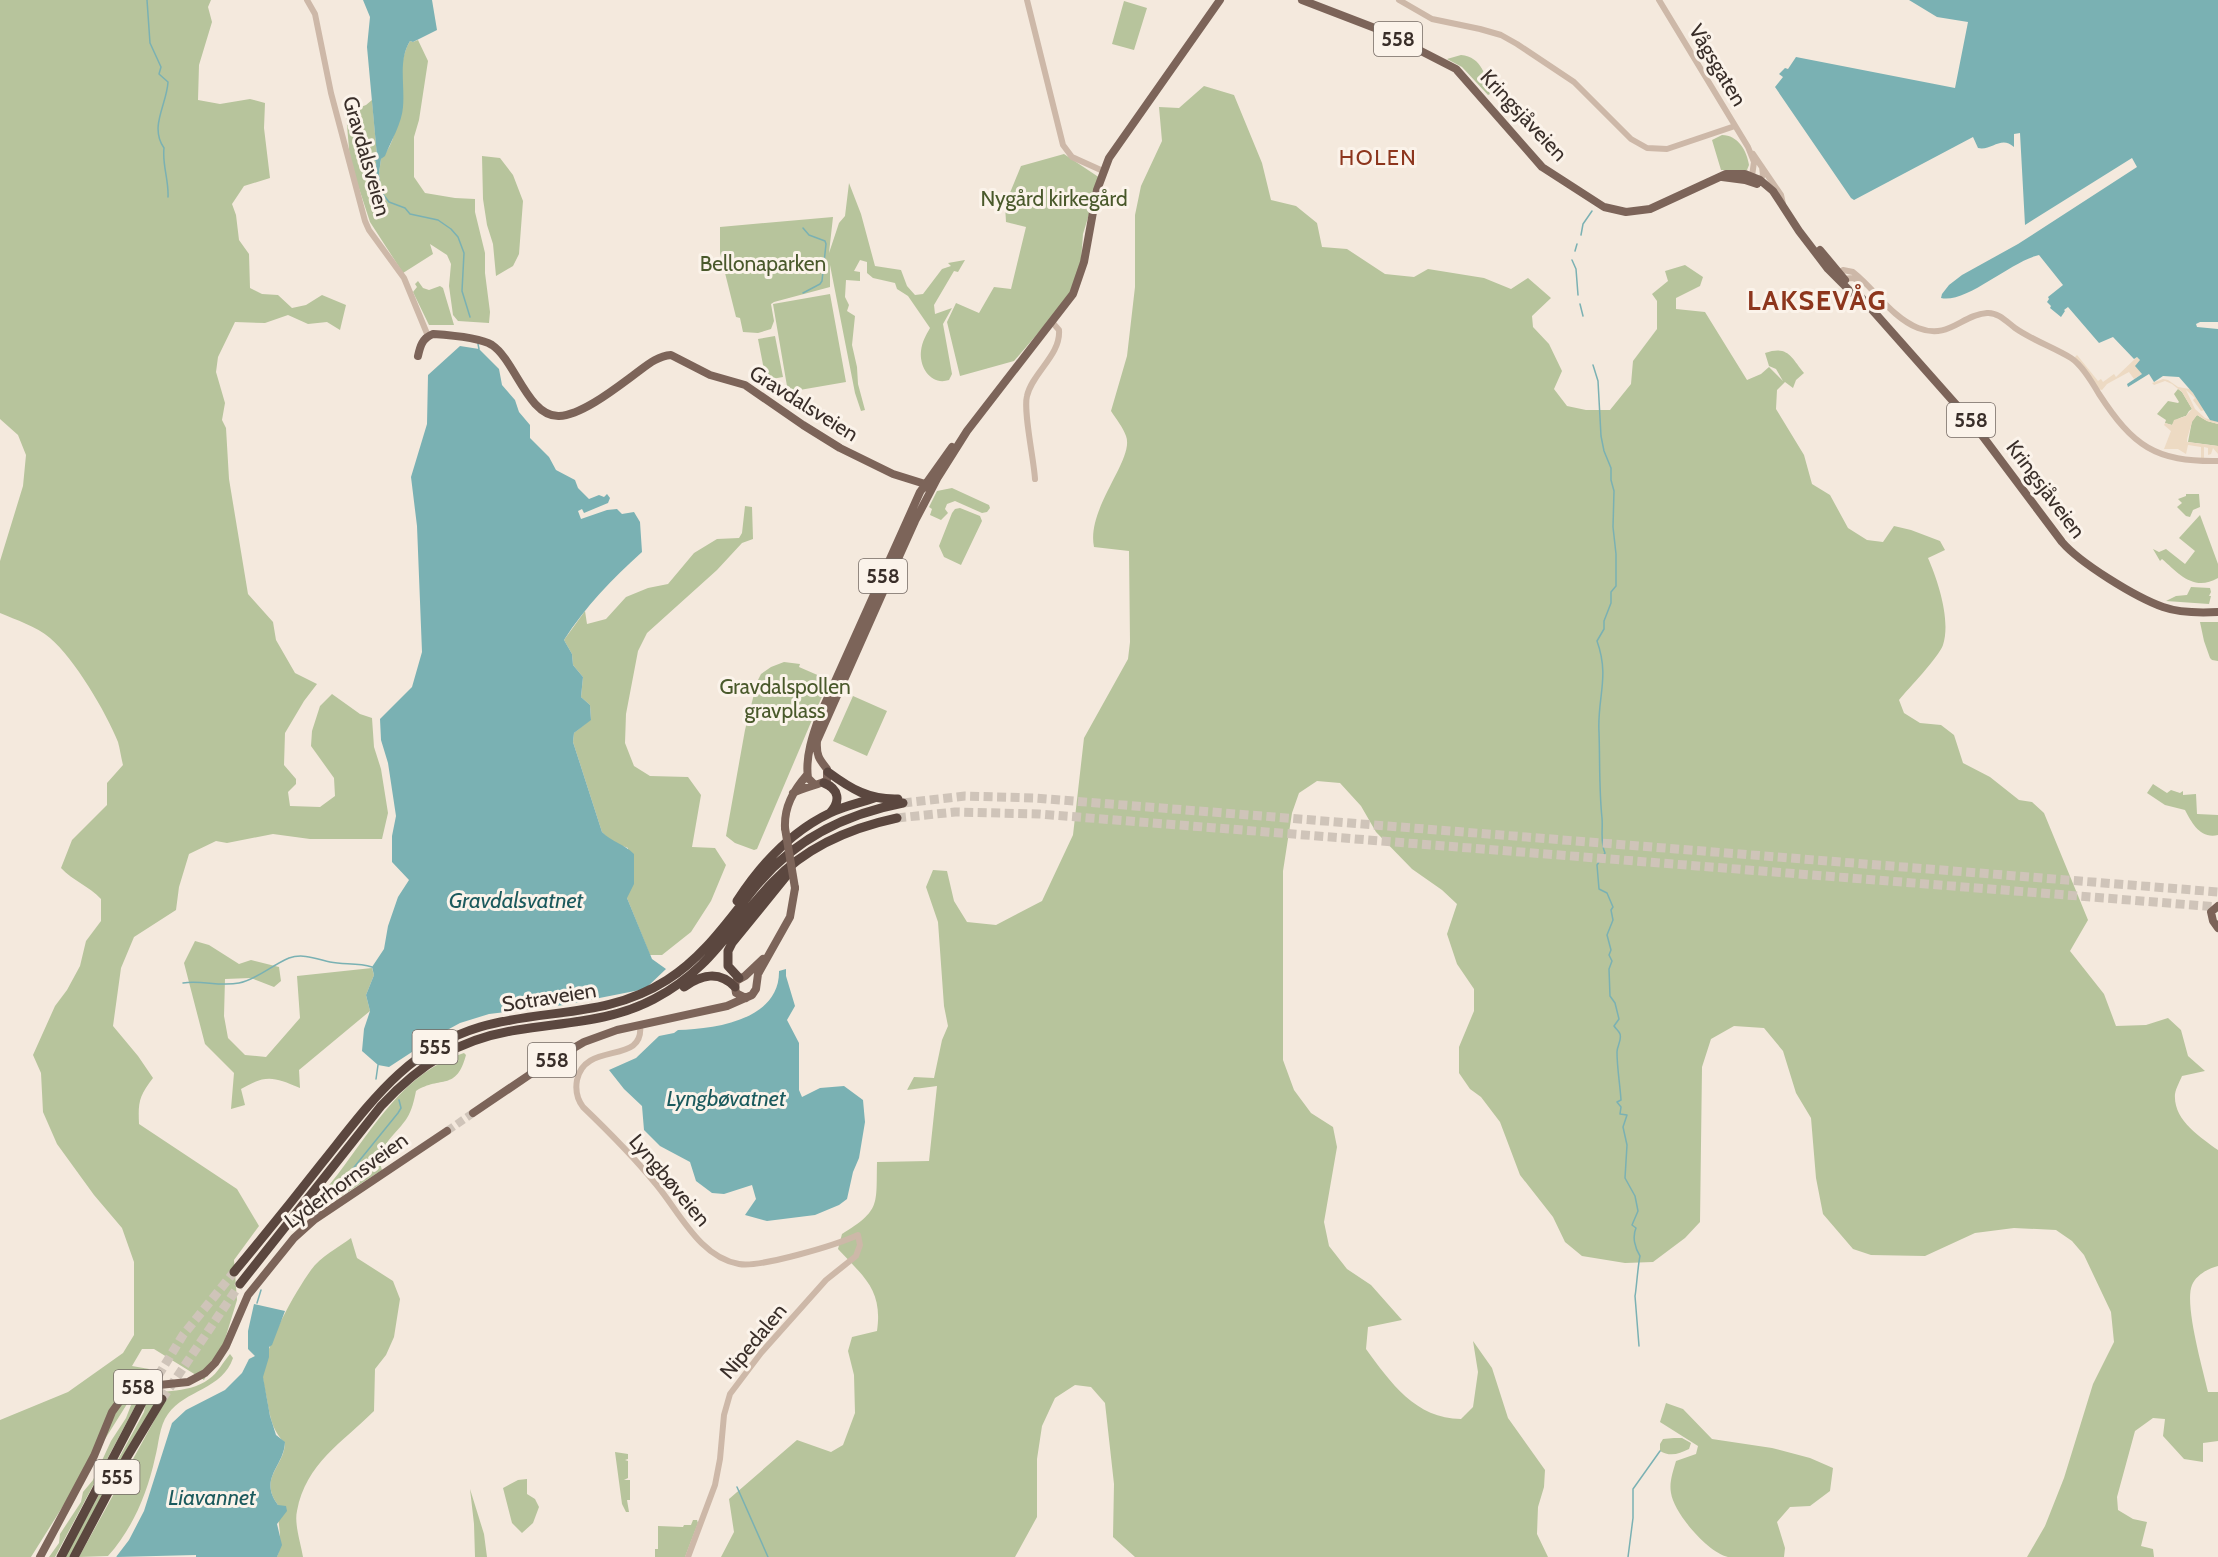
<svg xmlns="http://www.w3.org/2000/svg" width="2218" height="1557" viewBox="0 0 2218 1557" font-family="Cabin,sans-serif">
  <rect width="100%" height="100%" fill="#f4e9dd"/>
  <path fill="#b7c49c" d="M0,0H211L208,7L212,22L199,65L198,100L220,104L250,99L265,103L264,128L270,178L244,186L232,204L236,215L239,240L249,254L250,288L262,294L278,295L292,308L306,305L322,295L346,305L340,330L327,322L308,324L288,315L265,323L235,322L218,357L216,372L225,403L222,420L226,428L229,479L248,594L273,622L276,640L295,673L317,684L304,701L285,733L284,765L296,779V784L288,792L290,806L320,807L335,796L334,778L311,746L312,731L320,706L332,694L360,714L372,718L374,747L381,769L388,813L382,839H310L273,834L227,843L216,841L189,854L179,887L176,910L134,937L121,968L113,1026L138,1056L153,1078C139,1096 138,1102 139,1124L237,1189L259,1226L234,1260L237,1300L222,1349L204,1380L154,1349H142L132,1366L149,1369L31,1557H0V1420L68,1392L123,1353L134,1335V1262L122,1228L94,1195L57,1144L43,1112L41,1073L33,1055L55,1006L67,990L80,966L86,941L101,921V899C89,886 73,881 61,868L72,840L107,805V783L123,765C121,757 120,749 118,742C106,712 74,658 50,638C36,626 16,620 0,613V561L23,486L26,455L18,435L0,419Z
    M1124,1L1147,8L1134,50L1112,44Z
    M418,40L428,61L419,120L414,137V177L425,193L455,198L475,199V212L485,253V273L490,312L489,323L458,321L453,315L449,286L451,264L447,255L430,244L433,254L403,273L370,222L350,161L346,113L366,105L372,100L377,156L372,159L376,160L377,189L381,187L379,173L381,159C409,129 391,72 410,41L413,42Z
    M1461,55C1482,57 1486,76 1490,94L1488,95L1462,67L1447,59Z
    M1204,86L1234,95L1262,163L1271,200L1296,206L1317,223L1322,247L1347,249L1385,274L1414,277L1428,269L1484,278L1511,289L1528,278L1551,298L1532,316L1533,327L1549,344L1562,371L1554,389L1567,406L1586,410H1610L1631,384L1633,361L1657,329V301L1652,294L1668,281L1665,271L1685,265L1703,277L1700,286L1676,298V309L1705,312L1747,380L1761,374L1769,367L1783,381L1776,369L1769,366L1765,353C1788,345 1791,357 1804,373L1796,380L1793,388L1785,382L1777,390L1776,409L1804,455L1812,484L1830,495L1848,528L1867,540L1883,542L1894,526L1911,530L1940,541L1945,550L1928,558C1938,581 1951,620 1943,645C1939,657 1908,689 1899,700L1904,713L1920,723L1941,725L1954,735L1963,763L1990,777L2019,800L2032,802L2044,813L2088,920L2070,951L2104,994L2116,1026L2146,1025L2168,1018L2181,1030L2188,1056L2205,1071L2182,1076C2180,1081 2176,1088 2175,1094C2173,1120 2200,1137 2218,1150V1266C2209,1268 2196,1275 2192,1285C2184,1304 2203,1370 2208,1392H2218V1441L2203,1443V1462L2184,1459L2163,1436L2165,1419L2153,1418L2135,1431L2117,1497L2118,1510L2133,1519L2147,1522L2141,1546L2153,1549L2154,1557H2027L2045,1526L2064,1478L2093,1384L2114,1342L2111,1312L2084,1255L2072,1241L2056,1230L2014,1228L1975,1233L1925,1256L1871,1255L1853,1249L1823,1214L1816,1178L1811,1118L1796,1093L1783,1051L1764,1028L1734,1026L1711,1039L1702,1067L1700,1222L1685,1238L1653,1262L1625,1263L1582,1256L1565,1242L1553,1217L1520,1175L1500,1122L1481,1097L1470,1089L1459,1073V1047L1474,1011V989L1457,964L1447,934L1457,904L1442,890L1412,869L1376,832L1361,806L1340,783L1317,781L1299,793L1292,813L1283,871V1060L1294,1090L1311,1113L1333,1127L1337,1147L1324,1222L1329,1246L1347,1269L1371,1285L1402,1320L1368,1327L1366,1349C1390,1382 1416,1419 1461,1419L1473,1407L1478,1372L1473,1341L1492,1368L1508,1418L1545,1470L1544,1487L1538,1507L1537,1534L1548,1557H1135L1113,1537L1114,1484L1105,1403L1091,1387L1075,1385L1055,1398L1042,1426L1037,1459V1517L1015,1557H721L734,1532L729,1499L797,1440L831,1452L843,1445L855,1413L854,1375L848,1351L852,1337L877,1331C883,1290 864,1277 838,1249L842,1234C881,1210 876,1205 877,1162L929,1161L937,1086L907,1090L914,1077L934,1078L942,1040L948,1026L944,1006L938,922L926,887L933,870L947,871L954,901L967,922L996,925L1042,901L1073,835L1084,738L1128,659L1130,642L1129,551L1094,547C1086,508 1135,459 1126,436C1123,427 1116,419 1111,411L1127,356L1135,287V215L1141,186L1162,141L1159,107L1179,108Z
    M1722,135C1738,135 1747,151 1749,165L1747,170H1721L1712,140Z
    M1064,154L1100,178L1083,234L1081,261L1069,297L1014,361L960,376L947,322L956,303L979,313L994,287L1011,289L1026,227L1006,222L1005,205L1021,166Z
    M482,156L500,158L513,175L523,201L519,254L513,266L496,276L493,244L487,225L483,199Z
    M849,183L861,214L875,266L901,270L907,286L915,295L923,294L942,269L951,266L948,263L965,260L958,272L954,271L934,305L935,314L952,308L943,324L952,374L949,380C931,386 919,367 921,351C922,342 926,335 930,328L908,296L897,289L895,283L873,278L867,273V262L860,260L854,271L860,272V281L846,280L845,297L849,305L847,311L855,316L852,345L857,367L858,384L865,410L861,411L855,393L830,265V287L774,302L771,304L774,321L771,329L758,333L743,332L740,318L736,317L720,253V227L833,217L829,253L839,223L845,216Z
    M418,281L423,288L429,290L440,286L443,288L454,325H429L413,292L417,287L415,284Z
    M830,294L846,382L788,392L773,304Z
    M775,336L783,377L766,380L758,339Z
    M2178,389L2182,392L2192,409L2189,411L2186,416C2180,417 2176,420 2172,425L2165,423L2166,420L2157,414L2168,401L2178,403L2179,402L2174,394Z
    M2197,415L2207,421L2218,424V446L2188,442L2192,421Z
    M952,488L989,505L990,508L987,512L982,513L955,501L947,504L945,509L948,513L941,520L930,515L932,509L929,507L937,491Z
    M2186,494H2199L2200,507L2193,510L2190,517L2186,516L2177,507L2182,503L2178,499L2186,496Z
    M745,506L752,507L753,539L742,543L717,570L647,633L638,651L626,714L625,743L634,766L650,776L688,777L701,795L692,847L715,848L726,865L711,901L691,932L662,955H650L627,898L628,848L611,842L602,832L573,742L574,733L591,719L590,705L581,697L583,677L573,665L572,654L564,640L585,611L587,624L606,619L626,597L648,588L668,584L694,553L717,539L739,538L742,533Z
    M960,508L980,516L982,521L961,565L944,557L939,546L952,513L955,509Z
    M2200,515L2218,564V578C2194,592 2179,574 2162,559L2160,561L2153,549L2159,552L2166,549L2185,564L2195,551L2179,538Z
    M2191,587L2210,588L2211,592L2209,596H2211L2209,604L2166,601L2176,596L2187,595Z
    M2200,622H2218V661L2212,660L2210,658L2204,641Z
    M784,662L800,664L799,667L829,680L757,849L754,850L735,843L726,836L745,730L757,682L761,674L771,667Z
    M853,696L887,711L867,756L833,741Z
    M2153,784L2167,793L2171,790L2180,793L2183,791V795L2196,794L2197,814L2218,815V835C2200,839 2192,823 2185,810L2165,805L2147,793Z
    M195,941L209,945L239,964L251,960L279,967L281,981L274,987L251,978L225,979L224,1016L228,1038L245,1055L266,1057L300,1018L297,976L372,968L374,975L366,995L370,1011L299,1070L300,1088C274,1077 266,1074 241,1089L245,1105L231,1109L234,1073L205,1044L184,963Z
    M464,1053L466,1055C456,1092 441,1075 416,1091C414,1101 412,1110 407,1118C396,1135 374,1148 382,1170L301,1222L300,1220L305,1213C316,1200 328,1187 338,1174C373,1128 405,1071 464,1053Z
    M351,1238L357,1258L393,1281L400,1299L394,1337L386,1355L375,1369L374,1411C342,1443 306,1463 297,1511C294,1524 301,1544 303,1557H277C284,1540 277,1525 278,1505C258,1478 284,1467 285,1443C274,1433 271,1421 268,1406C267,1397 264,1388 263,1379C261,1352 295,1292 311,1270C320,1257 339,1247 351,1238Z
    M230,1354L233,1358C223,1389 185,1390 168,1414C159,1426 159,1444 155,1458C147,1494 133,1528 108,1556L79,1557L165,1401L119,1466L70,1557H65L144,1412L146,1402L138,1401L55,1557H49L59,1543L60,1534L81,1502L83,1492L93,1480L111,1441L126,1418L133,1400C157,1387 186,1396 209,1379C218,1373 223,1362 230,1354Z
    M1666,1403L1683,1409L1712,1439L1772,1448L1810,1458L1833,1468L1830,1491L1810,1506L1790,1507L1777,1522L1785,1548L1784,1557C1769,1557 1741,1557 1728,1557C1707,1552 1674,1513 1671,1493C1669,1482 1673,1472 1676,1461L1696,1454L1698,1446L1660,1422Z
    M1674,1438H1682L1691,1443L1689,1449C1679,1454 1670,1457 1660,1451V1444L1663,1439Z
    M615,1452L628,1454V1459L625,1460L628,1461V1478L624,1480H630V1500H627L629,1512H626L622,1504Z
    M527,1479V1494L535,1499L539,1507L533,1523L522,1533L512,1523L503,1488L518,1480Z
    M470,1489L484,1534L487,1557H475L474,1524Z
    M693,1520H697L698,1523L685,1557H655V1549H658V1526L683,1527L684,1525H691Z"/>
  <path fill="#eddac3" d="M2077,355L2098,381L2101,379L2103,382L2114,374L2116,377L2137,357L2140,360L2142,374L2134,379L2129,372L2107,384L2102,390L2098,389L2085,368L2074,358Z
    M2163,379L2168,380L2178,387L2190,389L2205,410L2201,411L2193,400L2195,398L2186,390L2195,409L2205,418L2218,422V424L2207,421L2197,415L2192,422L2187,439V442L2218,446V454L2213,448L2211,454L2208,455V448L2204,447V458H2201V447L2188,445L2186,454L2178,449H2164L2171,431L2164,425L2165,423L2172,425L2174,420L2186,416L2192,409L2182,392L2172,384L2165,381L2154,385L2152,383Z"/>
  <path fill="#7ab1b3" d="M363,0H432L437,30L413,42L410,41C398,60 405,85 403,107C402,123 391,141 385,156L381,159L379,173L381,188L377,190L376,161L372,159L373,157L377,156L367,47L370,17Z
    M1909,0H2218V322H2200L2196,324L2197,327L2218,329V422L2210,420L2193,393L2179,377L2163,376L2154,382L2149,374L2128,387L2127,384L2142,374L2135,366L2140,360L2137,357L2134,359L2113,337L2099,343L2068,307L2064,310L2065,311L2061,317L2050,308L2051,306L2047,302L2049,299L2048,297L2063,285L2039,255C2011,261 1966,304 1941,298L1942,294L1949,285L1962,275L2018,244L2137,167L2132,158L2025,225L2020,133L2014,134V147C2001,135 1992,151 1978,148L1973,137L1854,200L1851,198L1775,87L1783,77L1779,74L1785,68L1788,69L1796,57L1955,88L1968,22L1937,17Z
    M460,346L479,349L499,369L502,385L515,400L519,412L530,425V438L549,457L556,470L575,480L578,488L589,499L599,495L604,497L607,494L610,498L608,503L584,513L582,509L578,511L581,519L607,510L617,509L622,514L634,512L640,522L642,552C612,579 585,607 564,640L572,654L573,665L583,677L581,697L590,705L591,720L574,733L573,742L602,832C612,842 624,844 634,854V884L627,898L652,959L666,969L645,989L564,1005L489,1014L460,1023L438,1035L389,1067L378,1065L362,1051L364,1029L370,1011L366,995L374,975L372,967L384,949L388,926L398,897L409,880L392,862V836L396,816L388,763L381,740L380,719L412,687L422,652L417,526L411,477L427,424L428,375Z
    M786,969V976L795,1006L787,1020L799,1043V1090L802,1097L820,1088L844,1086L863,1100L865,1122L859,1158L853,1172L847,1199L839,1205L815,1215L767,1221L745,1215L756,1199L752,1185L724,1194L712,1193L696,1181L690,1162L660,1146L644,1130L642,1106L624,1089L609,1070L636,1058L659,1036L674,1033L678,1030C715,1029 780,1020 779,971Z
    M254,1304L285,1311L272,1345L269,1347V1357L263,1377L270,1416L276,1435L285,1442C284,1467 258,1478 278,1505L286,1506L287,1511L277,1524L282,1545L277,1557H196V1555L116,1557L129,1540L144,1511L172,1423L186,1410L225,1390L242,1373L249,1359L255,1356L248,1349V1331Z"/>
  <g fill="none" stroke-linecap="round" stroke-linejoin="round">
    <path stroke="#7ab1b3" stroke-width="1.5" d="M147,0L150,43L161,67L159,74L168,82C167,104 149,127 164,148C162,164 169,181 168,197
      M379,189L389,202L405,208L410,214L438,220L451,229L458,237L464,253L462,291L470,317
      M1581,235L1583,224L1592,211
      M1575,251L1577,244
      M1572,260L1576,269L1578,295
      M803,293L820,284L822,281L826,244L825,241L809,235L803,228
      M1580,304L1583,316
      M478,344L479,349
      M1593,365L1598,381L1601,436L1604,451L1611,468V480L1614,491L1613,527L1616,554V586L1611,592V603L1604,621V629L1597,641C1610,677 1597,698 1599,732C1600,761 1599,790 1602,818C1603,830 1600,843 1605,853L1597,865L1599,889L1607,893L1613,907L1611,910L1613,920L1607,935L1611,950L1609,955L1612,961L1609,969L1610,996L1615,1003L1619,1019L1614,1026C1616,1029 1619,1031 1620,1034C1622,1040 1617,1046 1617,1052C1617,1068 1620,1084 1621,1100L1617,1102L1621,1107L1620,1114L1627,1115L1623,1127L1627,1145L1625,1178L1635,1196L1638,1211L1632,1225L1636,1228C1632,1237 1635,1248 1640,1256C1638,1264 1636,1293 1635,1296L1639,1346
      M183,983C202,980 220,987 239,983C256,980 272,965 289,958C303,953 317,959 330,962C344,965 357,962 372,967
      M376,1079L378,1065
      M325,1203L398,1113L401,1108L399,1100
      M257,1303L261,1290
      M737,1487L768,1557
      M1628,1557L1633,1518V1489L1660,1451"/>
    <path stroke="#cfc4b9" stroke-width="8" stroke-dasharray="8 4" stroke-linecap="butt" d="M447,1131L473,1113"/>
    <path stroke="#cfc4b9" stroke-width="9" stroke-dasharray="9 4.5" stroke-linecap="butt" d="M903,803L965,796L1035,798L2218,892
      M897,818L955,812L1039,814L2218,907
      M144,1399L183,1335L234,1272
      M162,1399L240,1284"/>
    <path stroke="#cdb8a8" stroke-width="6" d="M307,0L315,14L331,93L365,221L369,230L404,278L428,336
      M1027,0L1063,145L1072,157L1103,171
      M1399,0L1432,19L1480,29L1501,35L1517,44L1574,82L1631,139L1647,148L1667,149L1735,126
      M1659,0L1748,147L1754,162L1752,176L1754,183L1760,180L1763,175L1762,167
      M1753,154L1781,195L1783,204
      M1837,275L1843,270L1853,272C1875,289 1891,317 1918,328C1949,340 1961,315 1987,313C1998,312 2007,322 2015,328C2032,340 2053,347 2071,358C2082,365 2092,382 2099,394C2133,446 2155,462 2218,461
      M1843,279L1853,278L1862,282
      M1035,479C1034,460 1023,411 1027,396C1032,373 1061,355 1059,330L1052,322
      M640,1025C645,1066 585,1040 577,1080C575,1091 577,1099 583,1107C608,1131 633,1156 655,1183C679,1211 699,1257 739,1264C760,1268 836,1245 858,1235L860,1245L856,1256L826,1280L761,1353L730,1394L724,1415L720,1459L715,1485L688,1557"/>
    <path stroke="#7c6459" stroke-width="8" d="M1302,0L1380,30L1456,69L1542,167L1604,207L1626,212L1650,209L1726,174H1745L1760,180L1773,191L1799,231L1828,269L1852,293L1861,298
      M1722,177L1745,180L1757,184
      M1820,250L1845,280
      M1859,295L1975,426L2062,542C2080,563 2135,597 2163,607C2180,613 2200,613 2218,612
      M418,356C420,347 422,338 433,334C448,335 479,337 492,345C515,360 528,417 559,416C582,415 616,388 635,374C646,366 657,356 671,355L710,375L745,385L803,425L840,448L893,474L925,484L930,491
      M814,784L808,778C805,757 813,734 820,715L920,492L952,447
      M793,793C802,788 822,784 827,780V769C819,759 816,755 817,741L884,590L915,521L938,477L967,431L1073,294L1084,262L1097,190L1109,158L1220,0
      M785,828C784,807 793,791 807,775
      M2218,906L2211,912L2213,921L2218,928
      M746,998L736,993L735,987L736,981L745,976L763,959
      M473,1113L538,1069L584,1042L617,1030L727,1006L752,995L756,989L758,974L790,917L795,888
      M40,1557L94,1456L112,1412L122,1398L140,1387L188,1382L205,1373L215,1363L226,1346L248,1295L294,1238L314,1220L447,1131"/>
    <path stroke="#5b473f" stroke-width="9" d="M828,772C851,789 869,800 898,799
      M824,783C839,789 841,801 830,813
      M737,901C761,864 790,832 830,813C844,806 860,803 874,798
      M739,978L728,966V951L732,943L788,874
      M684,987C701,975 719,970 735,987
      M234,1272C264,1236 293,1200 322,1163C368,1106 406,1049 480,1027C545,1008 606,1019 667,980C705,956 729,919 757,885C795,839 845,814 903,803
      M240,1284L381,1106C420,1064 459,1039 517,1030C564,1022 611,1022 654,999C712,969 730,926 773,882C806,847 850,828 897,818
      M61,1557L144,1399
      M74,1557L127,1457L162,1399"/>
    <path stroke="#7c6459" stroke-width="8" d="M785,828L795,888"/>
  </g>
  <g text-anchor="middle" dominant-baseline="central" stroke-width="6" stroke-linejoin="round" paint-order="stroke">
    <g fill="#fbf3ea" stroke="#736963" stroke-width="1.5">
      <rect x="1374" y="22" width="48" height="34" rx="4.5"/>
      <rect x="1947" y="403" width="48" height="34" rx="4.5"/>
      <rect x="859" y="559" width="48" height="34" rx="4.5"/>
      <rect x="412.5" y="1030" width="45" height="34" rx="4.5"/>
      <rect x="528" y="1043" width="48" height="34" rx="4.5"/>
      <rect x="114" y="1370" width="48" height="34" rx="4.5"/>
      <rect x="94.5" y="1460" width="45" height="34" rx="4.5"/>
    </g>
    <g font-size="20" font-weight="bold" fill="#392e29">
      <text x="1398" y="39">558</text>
      <text x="1971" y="420">558</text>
      <text x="883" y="576">558</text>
      <text x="435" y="1047">555</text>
      <text x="552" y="1060">558</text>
      <text x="138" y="1387">558</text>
      <text x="117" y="1477">555</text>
    </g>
    <g font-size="21" fill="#392e29" stroke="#fbf3ea">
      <text transform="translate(1718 65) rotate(59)">Vågsgaten</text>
      <text transform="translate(1524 115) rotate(47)">Kringsjåveien</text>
      <text transform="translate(367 156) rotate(74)">Gravdalsveien</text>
      <text transform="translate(804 403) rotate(32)">Gravdalsveien</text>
      <text transform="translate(2046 489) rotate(53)">Kringsjåveien</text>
      <text transform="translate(549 997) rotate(-9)">Sotraveien</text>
      <text transform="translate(346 1180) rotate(-36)">Lyderhornsveien</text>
      <text transform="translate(670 1180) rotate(50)">Lyngbøveien</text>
      <text transform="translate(753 1341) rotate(-50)">Nipedalen</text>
    </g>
    <g font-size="21" fill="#49592b" stroke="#fbf3ea">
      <text x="1054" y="198">Nygård kirkegård</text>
      <text x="763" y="263">Bellonaparken</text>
      <text x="785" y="686">Gravdalspollen<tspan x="785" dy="24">gravplass</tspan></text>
    </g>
    <g font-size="22" letter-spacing="1.5" fill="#8d361d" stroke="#fbf3ea">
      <text x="1378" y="157">HOLEN</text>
    </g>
    <g font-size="22" font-style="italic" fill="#1b5a5d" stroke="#fbf3ea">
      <text x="516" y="900">Gravdalsvatnet</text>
      <text x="726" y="1098">Lyngbøvatnet</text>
      <text x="212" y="1497">Liavannet</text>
    </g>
    <g font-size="27" font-weight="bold" letter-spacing="1.5" fill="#8d361d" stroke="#fbf3ea">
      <text x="1817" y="300">LAKSEVÅG</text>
    </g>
  </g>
</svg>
